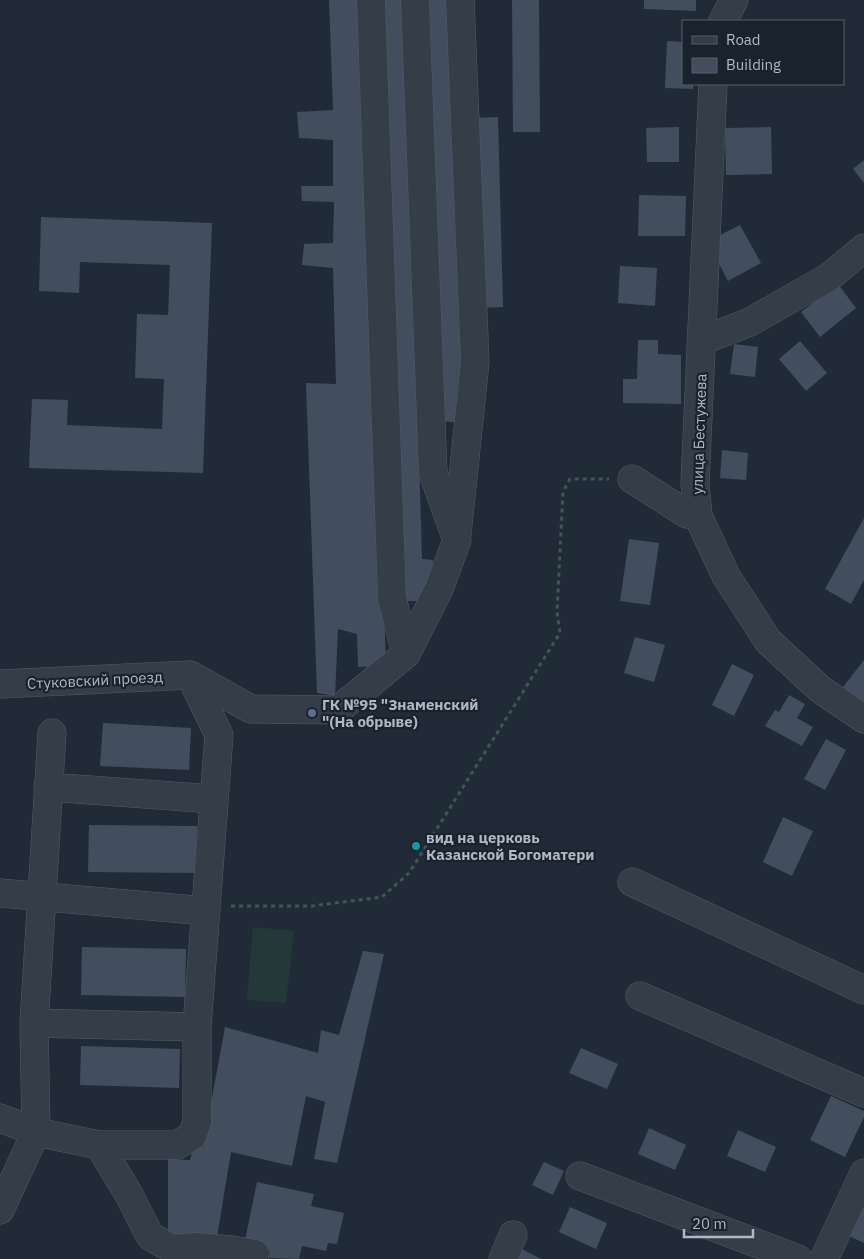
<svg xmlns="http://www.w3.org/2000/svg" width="864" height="1259" viewBox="0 0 864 1259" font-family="'IBM Plex Sans',sans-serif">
  <rect width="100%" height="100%" fill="#212b38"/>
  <path fill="#24383a" d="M253,927L294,931L286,1003L247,1000Z"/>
  <path fill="#424e5d" d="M329,0H364L386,666L358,667L357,634L338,629L335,696L317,693L306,383L336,384L333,268L302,265L304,244L333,243L334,202L302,201L301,186H333V140L299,138L297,112L333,110Z
    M379,0H406L422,559L433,560L430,601H400Z
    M426,0H451L464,423L439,421Z
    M512,0H539L540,132H513Z
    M644,0H696V11L644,9Z
    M667,41L683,42V84H693V89L665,88Z
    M498,117L503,307L480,308L475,118Z
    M679,127V162H647L646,128Z
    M771,127L772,174L726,175L725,128Z
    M864,160V183L853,169Z
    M639,195L686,196L685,236H638Z
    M41,217L212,223L203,473L29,468L32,399L68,400L67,425L162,429L164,379L135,378L137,314L168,315L170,265L80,262L79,293L39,291Z
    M740,225L761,263L728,281L713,252L720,248L714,238Z
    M620,266L657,268L655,306L618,303Z
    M838,284L856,308L820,337L801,312Z
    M638,340H658V354L681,355V404L623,403V379H637Z
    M800,341L827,373L806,391L779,359Z
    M734,344L758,347L755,377L730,374Z
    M722,450L748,453L746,480L720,478Z
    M864,518V580L851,604L825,589Z
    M629,539L659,543L650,605L620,601Z
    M635,637L665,645L654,682L624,673Z
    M864,660V704L843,687Z
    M732,664L754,675L734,716L712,705Z
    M789,695L805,704L797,718L813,727L802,746L765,726L775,710L779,712Z
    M103,723L191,728L189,770L100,766Z
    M826,739L846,750L825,790L804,779Z
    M783,817L813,831L792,876L763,862Z
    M89,825L197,826L196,873L88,872Z
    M82,947L186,949L185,997L81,995Z
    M363,951L384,954L337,1163L314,1159L325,1102L306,1096L292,1166L231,1152L217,1237L168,1236V1159L190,1160L194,1145L203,1147L225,1027L318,1053L321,1030L339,1035Z
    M81,1046L180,1049L179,1088L80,1085Z
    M581,1048L618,1064L607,1089L569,1073Z
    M831,1096L864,1111V1117L845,1157L810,1140Z
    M649,1128L686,1145L675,1170L638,1154Z
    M738,1130L776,1147L765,1172L727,1156Z
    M544,1162L564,1171L553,1195L532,1185Z
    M257,1182L314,1194L311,1206L344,1213L337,1244L328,1243L326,1251L302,1246L299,1259L269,1258L270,1251L244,1245Z
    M864,1194V1243L845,1234Z
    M570,1207L607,1223L596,1249L559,1232Z
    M518,1247L541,1259H512Z"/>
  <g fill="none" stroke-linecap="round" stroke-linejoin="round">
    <defs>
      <path id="minor" d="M723,21L734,0
        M713,84L695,483L698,516L726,576L768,641L820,689L864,719
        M701,341L750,322L829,277L864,248
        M632,479L687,514L698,516
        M457,534L475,362L460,0
        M406,654L439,589L457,540L433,473L415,0
        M190,675L251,709L338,710L406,654L392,598L371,0
        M0,684L190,675
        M48,787L214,799
        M632,882L864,990
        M0,893L206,911
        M640,996L864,1093
        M34,1023L197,1027
        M0,1118L36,1132L99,1145H177L192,1136L197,1122V1027L219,735L190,675
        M99,1145L128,1193L150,1236L172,1249L196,1247L232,1250L255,1254
        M580,1176L798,1259
        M0,1210L36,1132L34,1023L52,733
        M503,1259L513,1235
        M824,1259L864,1173"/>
    </defs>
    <use href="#minor" stroke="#525b66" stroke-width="29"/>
    <path stroke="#415456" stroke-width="3" stroke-dasharray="4 4" stroke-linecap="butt" d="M231,906H312L382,897L409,873L560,633L557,612L563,492L570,479H609"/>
    <use href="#minor" stroke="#353d48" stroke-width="28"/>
  </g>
  <circle fill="#5c6f8a" stroke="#1a222d" stroke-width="2" cx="312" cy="713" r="5"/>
  <circle fill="#0f9aa8" stroke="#1a222d" stroke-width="2" cx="416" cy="846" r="5"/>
  <g text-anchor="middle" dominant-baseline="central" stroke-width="4.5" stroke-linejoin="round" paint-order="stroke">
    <g font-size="15" fill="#afb8c5" stroke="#1a222d">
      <text transform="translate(699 434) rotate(-88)">улица Бестужева</text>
      <text transform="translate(95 680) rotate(-3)">Стуковский проезд</text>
    </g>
    <g font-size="15" font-weight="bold" fill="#afb8c5" stroke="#1a222d" text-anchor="start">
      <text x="322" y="704">ГК №95 "Знаменский<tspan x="322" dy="17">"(На обрыве)</tspan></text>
      <text x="426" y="837">вид на церковь<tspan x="426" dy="17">Казанской Богоматери</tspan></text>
    </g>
  </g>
  <rect x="682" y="20" width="162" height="65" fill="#1a222d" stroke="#565e6a"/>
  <rect x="692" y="36" width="25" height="8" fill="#353d48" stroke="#565e6a"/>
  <text x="726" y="45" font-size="15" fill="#afb8c5">Road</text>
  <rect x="692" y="58" width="25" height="15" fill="#424e5d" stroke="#565e6a"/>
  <text x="726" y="70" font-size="15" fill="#afb8c5">Building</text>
  <path d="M684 1229v8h69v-8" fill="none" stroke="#afb8c5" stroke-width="2.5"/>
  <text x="692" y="1229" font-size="15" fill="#afb8c5" stroke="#1a222d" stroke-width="4" paint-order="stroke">20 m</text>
</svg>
